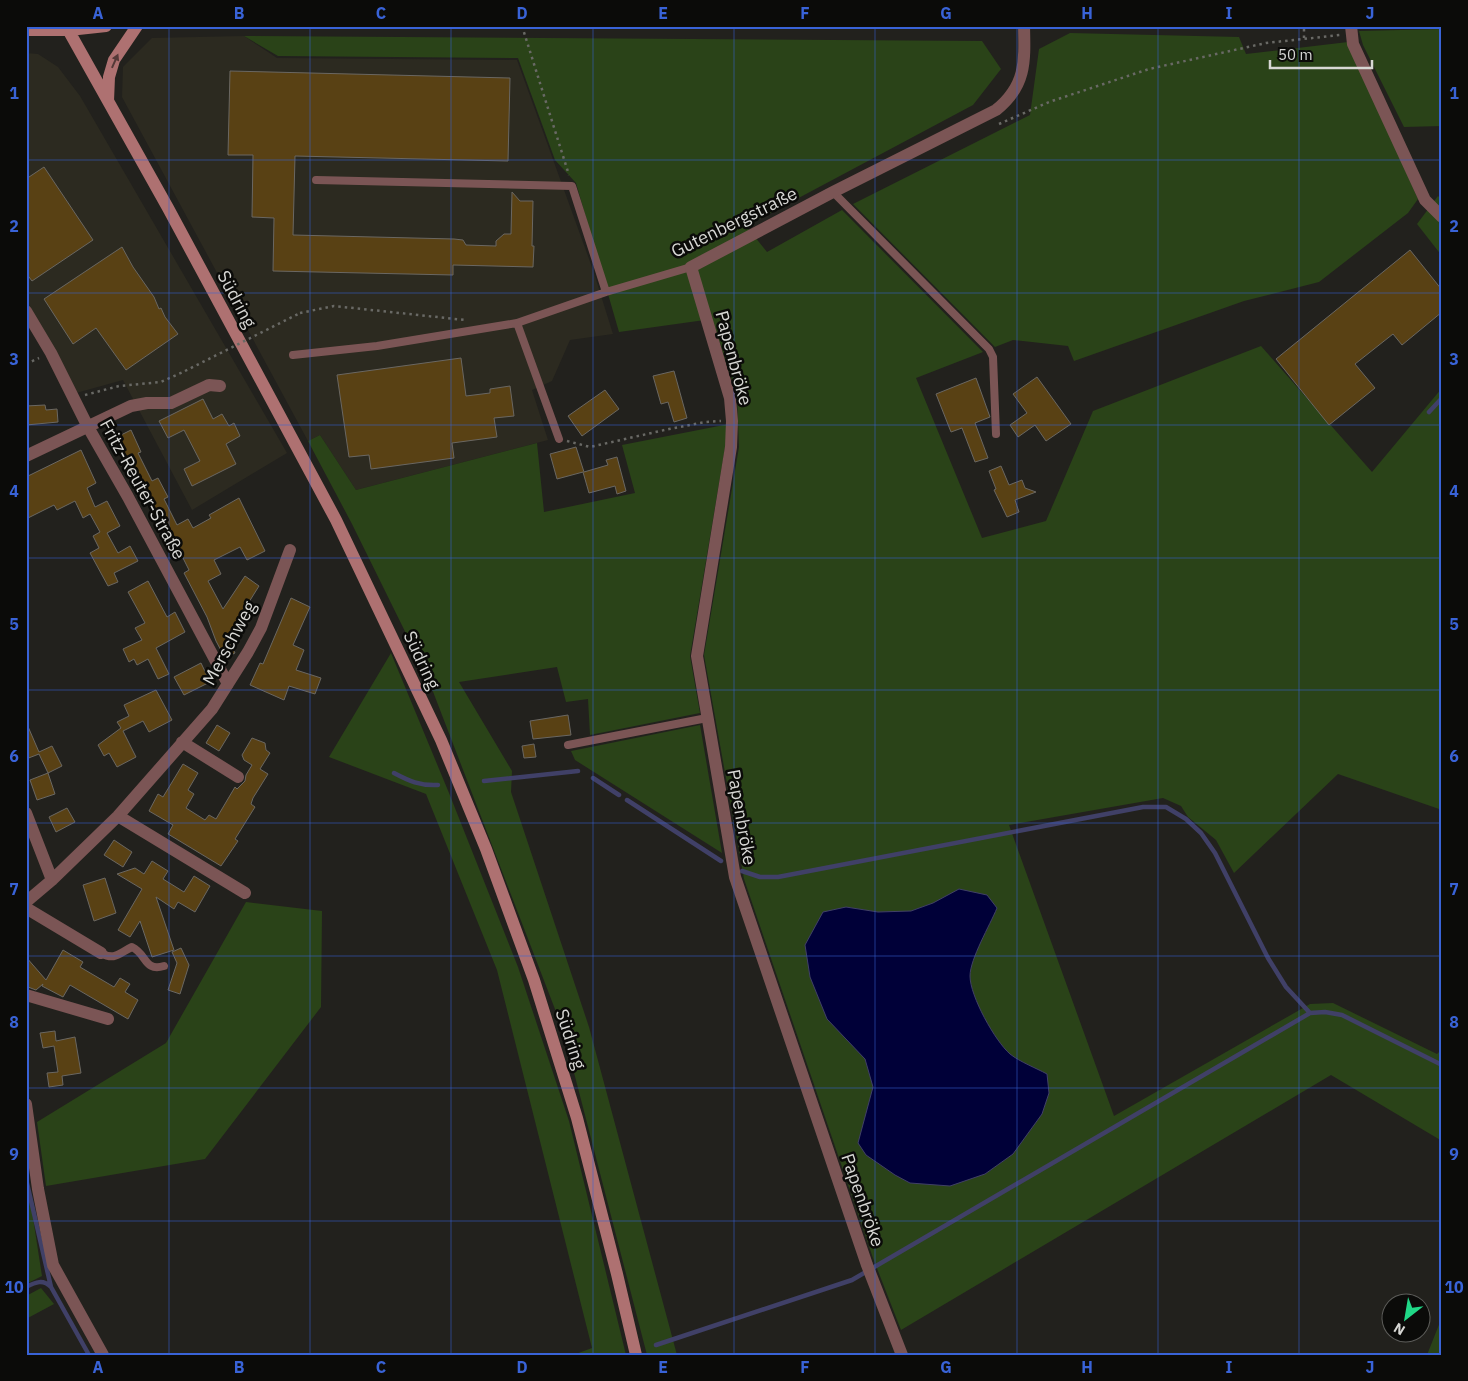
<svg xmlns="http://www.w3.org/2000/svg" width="1468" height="1381" viewBox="0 0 1468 1381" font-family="'IBM Plex Sans',sans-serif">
  <rect width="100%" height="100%" fill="#22211d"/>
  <path fill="#2c2a20" d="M244,36L277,58L517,60L593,270L613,334L570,340L552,381L532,390L548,440L356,490L320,435L308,441L122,97L123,67L152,38Z
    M26,53L38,54L58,67L80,96L287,453L192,510L123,380L76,393L26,305Z"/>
  <path fill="#2a4318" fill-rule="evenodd" d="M1442,29V126L1404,127L1363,45L1359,31Z
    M1070,33L1239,37L1246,54L1348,42L1418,199L1408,213L1319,282L1244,301L1074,361L1068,346L1013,340L995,347L853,204L1030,115L1039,49Z
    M244,36L982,41L1001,69L973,105L746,226L767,252L842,210L983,352L916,378L982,538L1046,521L1093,411L1261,346L1372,472L1442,388V810L1338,774L1234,873L1216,840L1188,817L1181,806L1163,798L1009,825L1114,1116L1310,1004L1333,1003L1437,1054L1442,1049V1141L1331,1075L901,1330L873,1258L744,879L704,655L739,447L737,396L712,319L619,332L576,183L555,160L518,58L278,56ZM933,903L990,924C982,940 972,956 970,974C968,993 995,1042 1010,1054C1021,1063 1036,1068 1047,1075L1042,1114L1013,1154L985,1174L910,1183L895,1175L866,1155L867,1114L873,1087L865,1059L846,907L878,912L911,911Z
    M1438,196L1442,200V256L1417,224Z
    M729,424L690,656L700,713L590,735L588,699L566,702L557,667L459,682L512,771L511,792L589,1027L677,1355H647L563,1030L427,676L352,524L308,441L320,435L356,490L537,443L544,512L635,493L622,445Z
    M391,653L449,793L518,967L569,1121L626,1355H573L592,1348L497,970L426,794L329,757Z
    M700,725L722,853L575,760L571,751Z
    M246,902L322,911L321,1007L205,1159L46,1186L37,1122L166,1043Z
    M26,1173L42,1276L26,1284Z
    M41,1288L54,1304L26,1319V1296Z
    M1442,1317V1355H1427Z"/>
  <path fill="#000038" stroke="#404067" d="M959,889L987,895L997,908C990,925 970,959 970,976C970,996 995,1041 1010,1054C1020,1062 1036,1068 1047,1074L1049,1093L1042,1114L1013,1154L985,1174L950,1186L910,1183L895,1175L866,1155L858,1143L873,1087L865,1059L827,1019L810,977L805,945L823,912L846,907L878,912L911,911L933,903Z"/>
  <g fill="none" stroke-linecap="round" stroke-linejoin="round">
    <path stroke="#404067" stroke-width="4.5" d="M1429,412L1442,398
      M394,773C409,781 420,786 438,785
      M593,778L619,795
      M484,781L578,771
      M627,800L721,861
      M742,871L760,877H778L1143,807H1166L1186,819L1201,833L1215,853L1268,958L1286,987L1310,1013
      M26,1179L51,1287
      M26,1287C36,1282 43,1279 51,1287L89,1355
      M656,1345L852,1280L1310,1013L1325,1012L1342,1015L1442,1065"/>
  </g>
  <path fill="#594114" stroke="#6a6762" d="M230,71L510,78L508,161L295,156L293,235L454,239L463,240L466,245L496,246V241L504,234H511L512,192L520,201H533L532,246H534L533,267L453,265V275L273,271L274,218L252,217L253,155H228Z
    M44,167L93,240L32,281L26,273V179Z
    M122,247L133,267L154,297L159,309L161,308L165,317L178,334L126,370L96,328L73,344L44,299Z
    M1410,250L1442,290V312L1402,345L1393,334L1355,364L1375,388L1329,425L1276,359Z
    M461,358L466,396L490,393V389L510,386L514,416L494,418L497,437L452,443L454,458L371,469L369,455L349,457L337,375Z
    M674,371L687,418L674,422L668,402L661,404L653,376Z
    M1037,377L1071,424L1046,441L1035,425L1018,437L1010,425L1027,413L1013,394Z
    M976,378L990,417L975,423L988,458L975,462L962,428L951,432L936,394Z
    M605,390L619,409L582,436L568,416Z
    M203,399L213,419L222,414L229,426L234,423L240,436L226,444L236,464L192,486L184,469L200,461L184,430L168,438L159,421Z
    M45,405L46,410L57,409L58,422L26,425V406Z
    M131,430L141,452L138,453L152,481L158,478L168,497L164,499L177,525L188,519L193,528L211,518L209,515L239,498L265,551L247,560L240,547L214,560L221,574L208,581L223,609L245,576L259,586L249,602L253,604L236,629L226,635L235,653L225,658L216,641L207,617L184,573L189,570L175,542L173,543L166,531L164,532L142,486L140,487L115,438Z
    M576,447L584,472L608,465L606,460L617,457L626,491L617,494L615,486L589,493L583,472L557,479L550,454Z
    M81,450L96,483L87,488L95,507L107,501L120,526L107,533L118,553L130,546L138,561L114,573L118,582L108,586L90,553L99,548L93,536L100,532L90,514L83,518L75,501L57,510L54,505L26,519V477Z
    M1001,466L1009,485L1022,480L1025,488L1036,492L1015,500L1019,512L1007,517L994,490L996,489L989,471Z
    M148,581L167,617L175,612L185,632L156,648L169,674L158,679L148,659L137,665L134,659L129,662L123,649L142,640L135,628L145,623L128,592Z
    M291,598L310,607L293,645L304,650L296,670L321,678L315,694L289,686L284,700L250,685L260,663L263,664Z
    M201,663L210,682L184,695L174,677Z
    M156,690L172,720L149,732L143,721L123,731L136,757L117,767L109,753L104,756L98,745L121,728L117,722L129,716L124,705Z
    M568,715L571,735L533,739L530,721Z
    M26,722L39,752L52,746L62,766L48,773L39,754L26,759Z
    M217,725L230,733L219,751L206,743Z
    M252,738L265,743L266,750L270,753L260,769L268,774L253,798L251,804L255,807L235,839L238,841L221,866L168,834L173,825L149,811L158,794L163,797L183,764L198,773L188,790L194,794L186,808L205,820L209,815L216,819L235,787L237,789L245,781L246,775L252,765L244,760L242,755Z
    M534,744L536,757L524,758L522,746Z
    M48,773L55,794L37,800L30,780Z
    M67,808L75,822L56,832L49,817Z
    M114,840L132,852L123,867L104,855Z
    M152,861L168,871L163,879L184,892L194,876L210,886L195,912L178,902L174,909L156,897L174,950L152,957L140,921L130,937L118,930L142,889L117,874L135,868L144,874Z
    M105,878L116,913L94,921L83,885Z
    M181,948L189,965L180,994L168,990L177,963L172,952Z
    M63,950L83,962L80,967L114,987L120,978L130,984L125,992L138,1000L128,1019L70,985L63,997L42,986L43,984L36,990L28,987L26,985V957L46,980Z
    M55,1031L56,1041L75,1037L81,1073L62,1076L63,1085L49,1087L47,1073L58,1072L54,1046L43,1048L40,1033Z"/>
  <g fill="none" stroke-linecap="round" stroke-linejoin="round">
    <path stroke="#696965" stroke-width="2.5" stroke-dasharray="2.5 4" stroke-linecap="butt" d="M522,26L569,175
      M1304,38V26
      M999,124L1049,102L1149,69L1266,43L1340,35
      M300,313L334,306L465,320
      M26,364L39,358
      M85,395L119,386L161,382L185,371
      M567,441L590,447L669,429L705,422L721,421"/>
    <path stroke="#7b5555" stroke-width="8" d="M316,180L572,186L606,292
      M833,192L989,349L993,357L996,434
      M517,323L559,439
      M293,355L377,346L517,323L606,292L691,267
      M568,745L707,718
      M101,953C115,961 119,953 132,947C147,954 144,972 164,966"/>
    <path stroke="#7b5555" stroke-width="12" d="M1351,26L1353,44L1425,200L1442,217
      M26,311L51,353L88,427L128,497L228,684
      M26,456L131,406L147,403H171L209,385L220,386
      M182,742L238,777
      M26,813L52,880
      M118,816L245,893
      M26,902L52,880L118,816L212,709L248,652L261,628L290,550
      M26,908L101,953
      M26,995L108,1019
      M26,1104L38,1189L53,1265L103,1355
      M902,1355L867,1265L735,877L697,656L731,447L732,421L730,398L691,267L833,192L996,110C1026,86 1025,62 1024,26"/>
    <path stroke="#ae7171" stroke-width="12" d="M66,26L168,208L336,520L441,740L486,849L534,980L577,1118L617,1274L636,1355
      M26,30H69L106,26
      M108,101L109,77L114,60L137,26"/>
    <path stroke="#696965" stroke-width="2.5" stroke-dasharray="2.5 4" stroke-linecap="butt" d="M185,371L300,313"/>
  </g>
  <defs><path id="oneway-solid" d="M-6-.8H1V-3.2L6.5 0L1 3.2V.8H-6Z" transform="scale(1.25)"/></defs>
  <use fill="#543938" href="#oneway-solid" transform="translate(115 61) rotate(-66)"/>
  <path fill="none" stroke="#3963d7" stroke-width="1" stroke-opacity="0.55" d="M169,26V1355M310,26V1355M451,26V1355M593,26V1355M734,26V1355M875,26V1355M1017,26V1355M1158,26V1355M1299,26V1355M26,160H1442M26,293H1442M26,425H1442M26,558H1442M26,690H1442M26,823H1442M26,956H1442M26,1088H1442M26,1221H1442"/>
  <g text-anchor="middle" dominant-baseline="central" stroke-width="5" stroke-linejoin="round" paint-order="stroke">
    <g font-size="18" fill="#d7d7d4" stroke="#0b0b09">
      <text transform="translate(734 222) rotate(-26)">Gutenbergstraße</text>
      <text transform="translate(237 299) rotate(62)">Südring</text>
      <text transform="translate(734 358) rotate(75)">Papenbröke</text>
      <text transform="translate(143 489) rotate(61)">Fritz-Reuter-Straße</text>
      <text transform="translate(229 643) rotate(-62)">Merschweg</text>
      <text transform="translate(422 660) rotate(65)">Südring</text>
      <text transform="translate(742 817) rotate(80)">Papenbröke</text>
      <text transform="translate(571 1039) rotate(72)">Südring</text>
      <text transform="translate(863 1200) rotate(71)">Papenbröke</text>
    </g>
  </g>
  <rect width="1468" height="1381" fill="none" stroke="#0b0b09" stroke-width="55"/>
  <g transform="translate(1406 1318) rotate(211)"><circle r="24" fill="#0b0b09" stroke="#5d5d5a"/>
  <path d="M0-4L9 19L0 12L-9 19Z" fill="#20d887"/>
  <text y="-8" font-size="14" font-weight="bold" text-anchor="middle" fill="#d7d7d4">N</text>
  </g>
  <path d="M1270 60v8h102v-8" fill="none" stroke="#d7d7d4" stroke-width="2.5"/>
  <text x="1278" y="60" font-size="15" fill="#d7d7d4" stroke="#0b0b09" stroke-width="4" paint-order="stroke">50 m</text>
  <rect x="28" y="28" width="1412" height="1326" fill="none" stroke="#3963d7" stroke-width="2"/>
  <g font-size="16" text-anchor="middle" font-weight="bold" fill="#3963d7">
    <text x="98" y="19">A</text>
    <text x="239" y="19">B</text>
    <text x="381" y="19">C</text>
    <text x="522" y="19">D</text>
    <text x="663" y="19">E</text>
    <text x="805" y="19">F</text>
    <text x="946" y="19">G</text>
    <text x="1087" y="19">H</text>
    <text x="1229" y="19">I</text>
    <text x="1370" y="19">J</text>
    <text x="14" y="99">1</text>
    <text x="1454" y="99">1</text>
    <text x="14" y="232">2</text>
    <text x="1454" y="232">2</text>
    <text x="14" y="365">3</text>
    <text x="1454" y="365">3</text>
    <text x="14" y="497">4</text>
    <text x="1454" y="497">4</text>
    <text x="14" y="630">5</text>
    <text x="1454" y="630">5</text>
    <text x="14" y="762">6</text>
    <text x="1454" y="762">6</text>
    <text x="14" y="895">7</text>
    <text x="1454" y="895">7</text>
    <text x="14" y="1028">8</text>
    <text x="1454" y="1028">8</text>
    <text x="14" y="1160">9</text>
    <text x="1454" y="1160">9</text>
    <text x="14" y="1293">10</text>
    <text x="1454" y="1293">10</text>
    <text x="98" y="1373">A</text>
    <text x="239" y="1373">B</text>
    <text x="381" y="1373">C</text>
    <text x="522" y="1373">D</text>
    <text x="663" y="1373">E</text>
    <text x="805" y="1373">F</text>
    <text x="946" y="1373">G</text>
    <text x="1087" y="1373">H</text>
    <text x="1229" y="1373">I</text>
    <text x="1370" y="1373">J</text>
  </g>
</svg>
